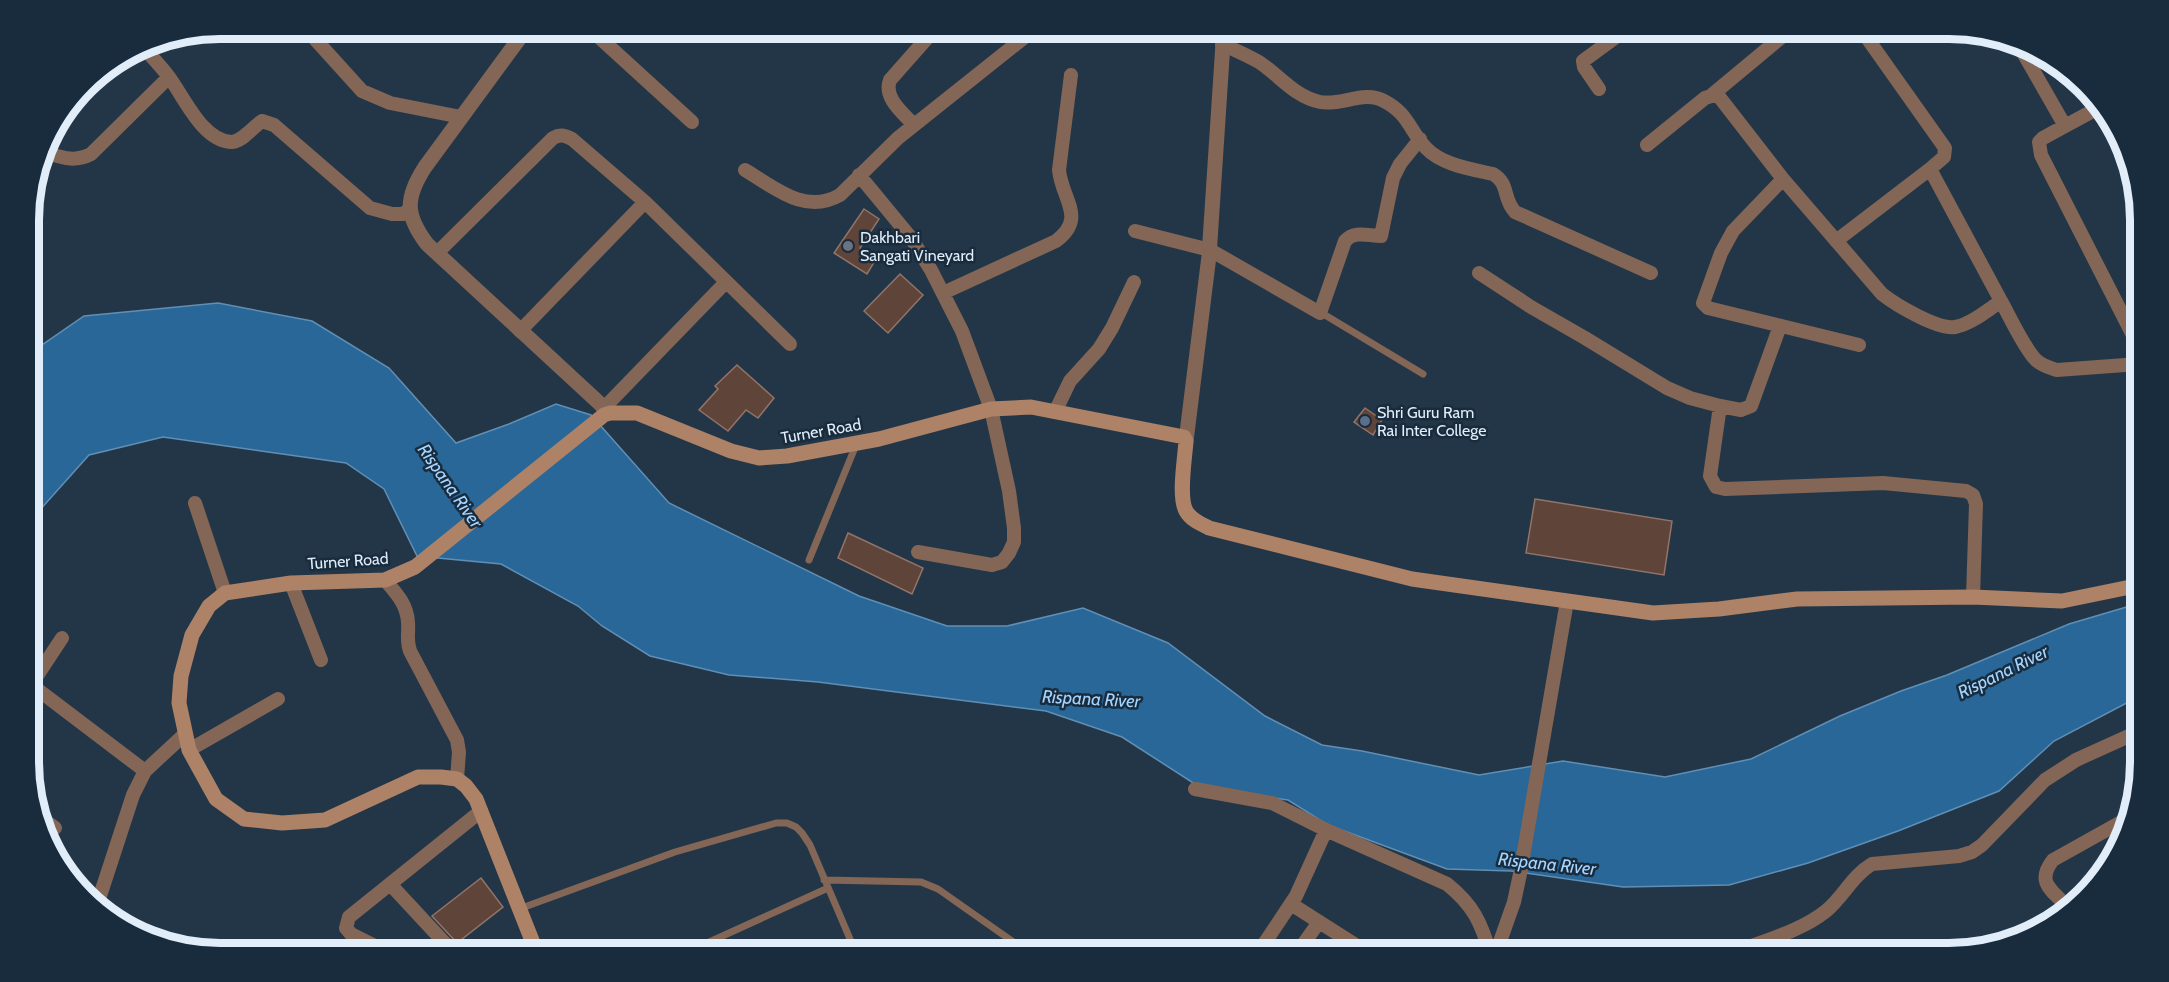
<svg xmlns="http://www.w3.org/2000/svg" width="2169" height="982" viewBox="0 0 2169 982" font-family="Cabin,sans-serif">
  <rect width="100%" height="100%" fill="#233648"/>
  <path fill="#296798" stroke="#608fb5" stroke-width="1.5" d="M218,303L312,321L389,368L456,443L509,424L556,404L591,415L669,503L859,596L947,626H1007L1083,608L1168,643L1265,716L1322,745L1362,751L1479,775L1563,761L1665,777L1751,759L1840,716L1901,691L1947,675L2069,624L2140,603V696L2054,741L1999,791L1898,831L1808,863L1729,885L1623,887L1511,871L1447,869L1328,825L1288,800L1201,788L1122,737L1046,711L818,682L729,675L650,656L602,626L578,606L501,564L417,556L384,489L346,463L163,437L89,455L30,521L29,354L84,316Z"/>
  <path fill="#5f443a" stroke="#927469" stroke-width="1.5" d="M864,209L879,219L860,248L876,259L867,274L834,253Z
    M900,274L923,295L888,333L864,311Z
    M737,365L774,398L758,418L746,410L728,431L699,410L718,389L715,386Z
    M1365,408L1382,420L1373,435L1354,422Z
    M1535,499L1672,521L1664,575L1526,553Z
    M848,533L923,568L912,594L838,558Z
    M481,878L503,907L457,943L432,916Z"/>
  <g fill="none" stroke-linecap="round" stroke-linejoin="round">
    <path stroke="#836655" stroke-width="7" d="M1320,312L1423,374
      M809,560L856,445
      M824,880L921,882L938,889L1029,953
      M519,909L675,852L776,823H787L796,827L802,833L810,845L856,953
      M685,953L828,888"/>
    <path stroke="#836655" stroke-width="14" d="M305,28L362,91L390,103L461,117
      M589,28L692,122
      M878,28L881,31
      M2017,42L2065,126L2102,106
      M1222,44C1235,50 1247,55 1259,62C1280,76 1295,97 1320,102C1342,106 1364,90 1384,101C1409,114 1409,130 1426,148C1442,165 1471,169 1493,174C1510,184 1502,198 1515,212L1651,273
      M142,46C151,56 161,66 169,77C184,97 203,142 232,142C243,141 253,127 262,121L274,125L370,208L392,214H403L410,209
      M1599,89L1584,67L1583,61L1628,28
      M1713,94L1784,35
      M914,125C903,113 883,98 890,80L936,28
      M2065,126L2043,138L2039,142L2041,155L2139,347
      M1647,145L1705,98L1717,94L1783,179L1882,294C1896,305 1938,330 1955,327C1971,324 1988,310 2001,301L1930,169L1944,157L1945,148L1860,28
      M44,152C61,157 74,163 91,154L169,77
      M745,170C775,188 805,215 840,195L898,138L1036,28
      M859,175L911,238L931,270L962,331L991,409L1009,491L1014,528V542L1009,553L1002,562L992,565L918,552
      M1783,179L1733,231L1721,253L1703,303L1708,308L1859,345
      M1135,231L1210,250L1320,313L1345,241C1355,230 1368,236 1381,236L1393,178L1400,164L1420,139
      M1836,241L1930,169
      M437,253L553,138C560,134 564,135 572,139L645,202L790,344
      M1479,273L1531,307L1585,338L1667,388L1690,398L1720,406L1710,476L1716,487L1725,489L1883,483L1966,491L1973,495L1976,504L1973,597
      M943,293L1056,241C1087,218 1062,200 1059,170L1071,75
      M2001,301C2010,317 2024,348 2036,360C2042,366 2050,368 2057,370L2139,364
      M520,331L645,202
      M1720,406L1741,410L1751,406L1780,326
      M603,409L726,282
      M1055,412L1070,381L1099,349L1112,328L1134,282
      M195,503L225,593
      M385,580C396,593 407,604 408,622C409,633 406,640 410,651L457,740L459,752L457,779
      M291,583L321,660
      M31,685L62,638
      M30,686H33L145,771
      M189,750L278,699
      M1195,789L1272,803L1326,830L1447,884C1473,905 1481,922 1490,953
      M44,820L55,828
      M390,884L454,953
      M98,902L133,795L145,771L185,734
      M1291,904L1368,953
      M2070,909C2055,892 2034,884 2053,860L2130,817
      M1498,948L1517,953
      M389,953L351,934L346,928L349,917L481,811
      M1258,953L1296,896L1326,830
      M1297,953L1319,922
      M1496,953L1514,902L1520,874L1567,601
      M1728,953L1736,952C1766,940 1801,931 1826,911C1843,897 1853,875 1872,864L1959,856L1972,852L1982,845L2045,780L2076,760L2140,731"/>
    <path stroke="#836655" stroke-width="15" d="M527,28L425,167C405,198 405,215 427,244L610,413
      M1186,441L1209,256L1224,28"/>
    <path stroke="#ae8266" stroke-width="15" d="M537,953L476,799L466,786L457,779L441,777H418L325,820L282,823L244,819L216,799L189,750L179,703L181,676L192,635L209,606L225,593L291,583L385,580L415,567L604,415L610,413H637L731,451L759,458L787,456L879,439L991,409L1031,407L1184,437L1186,441C1185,458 1178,497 1186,511C1191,520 1201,524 1209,528L1412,579L1653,613L1719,609L1797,599L1973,597L2062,601L2140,585"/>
  </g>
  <circle fill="#6b7280" stroke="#192c3e" stroke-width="2" cx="848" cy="246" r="6"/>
  <circle fill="#5c6f8a" stroke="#192c3e" stroke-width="2" cx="1365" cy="421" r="6"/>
  <g text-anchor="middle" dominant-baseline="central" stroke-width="5" stroke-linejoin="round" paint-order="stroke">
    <g font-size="16" fill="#e1edf9" stroke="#192c3e" text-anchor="start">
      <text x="860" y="237">Dakhbari<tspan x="860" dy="18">Sangati Vineyard</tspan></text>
      <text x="1377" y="412">Shri Guru Ram<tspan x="1377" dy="18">Rai Inter College</tspan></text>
    </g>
    <g font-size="16" fill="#e1edf9" stroke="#192c3e">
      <text transform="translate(821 431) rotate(-10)">Turner Road</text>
      <text transform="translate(348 561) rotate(-4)">Turner Road</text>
    </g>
    <g font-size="18" font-style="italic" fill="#a4d4ff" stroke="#192c3e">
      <text transform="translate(450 486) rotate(55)">Rispana River</text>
      <text transform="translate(2003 672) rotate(-26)">Rispana River</text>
      <text transform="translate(1091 699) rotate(3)">Rispana River</text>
      <text transform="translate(1547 864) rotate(6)">Rispana River</text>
    </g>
  </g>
  <path d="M0 0H2169V982H0ZM220 39H1949A181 181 0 0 1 2130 220V762A181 181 0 0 1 1949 943H220A181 181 0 0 1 39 762V220A181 181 0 0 1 220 39Z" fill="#192c3e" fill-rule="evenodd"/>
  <path fill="none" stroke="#e1edf9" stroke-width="8" d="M220 39H1949A181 181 0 0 1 2130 220V762A181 181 0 0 1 1949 943H220A181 181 0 0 1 39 762V220A181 181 0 0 1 220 39Z"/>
</svg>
